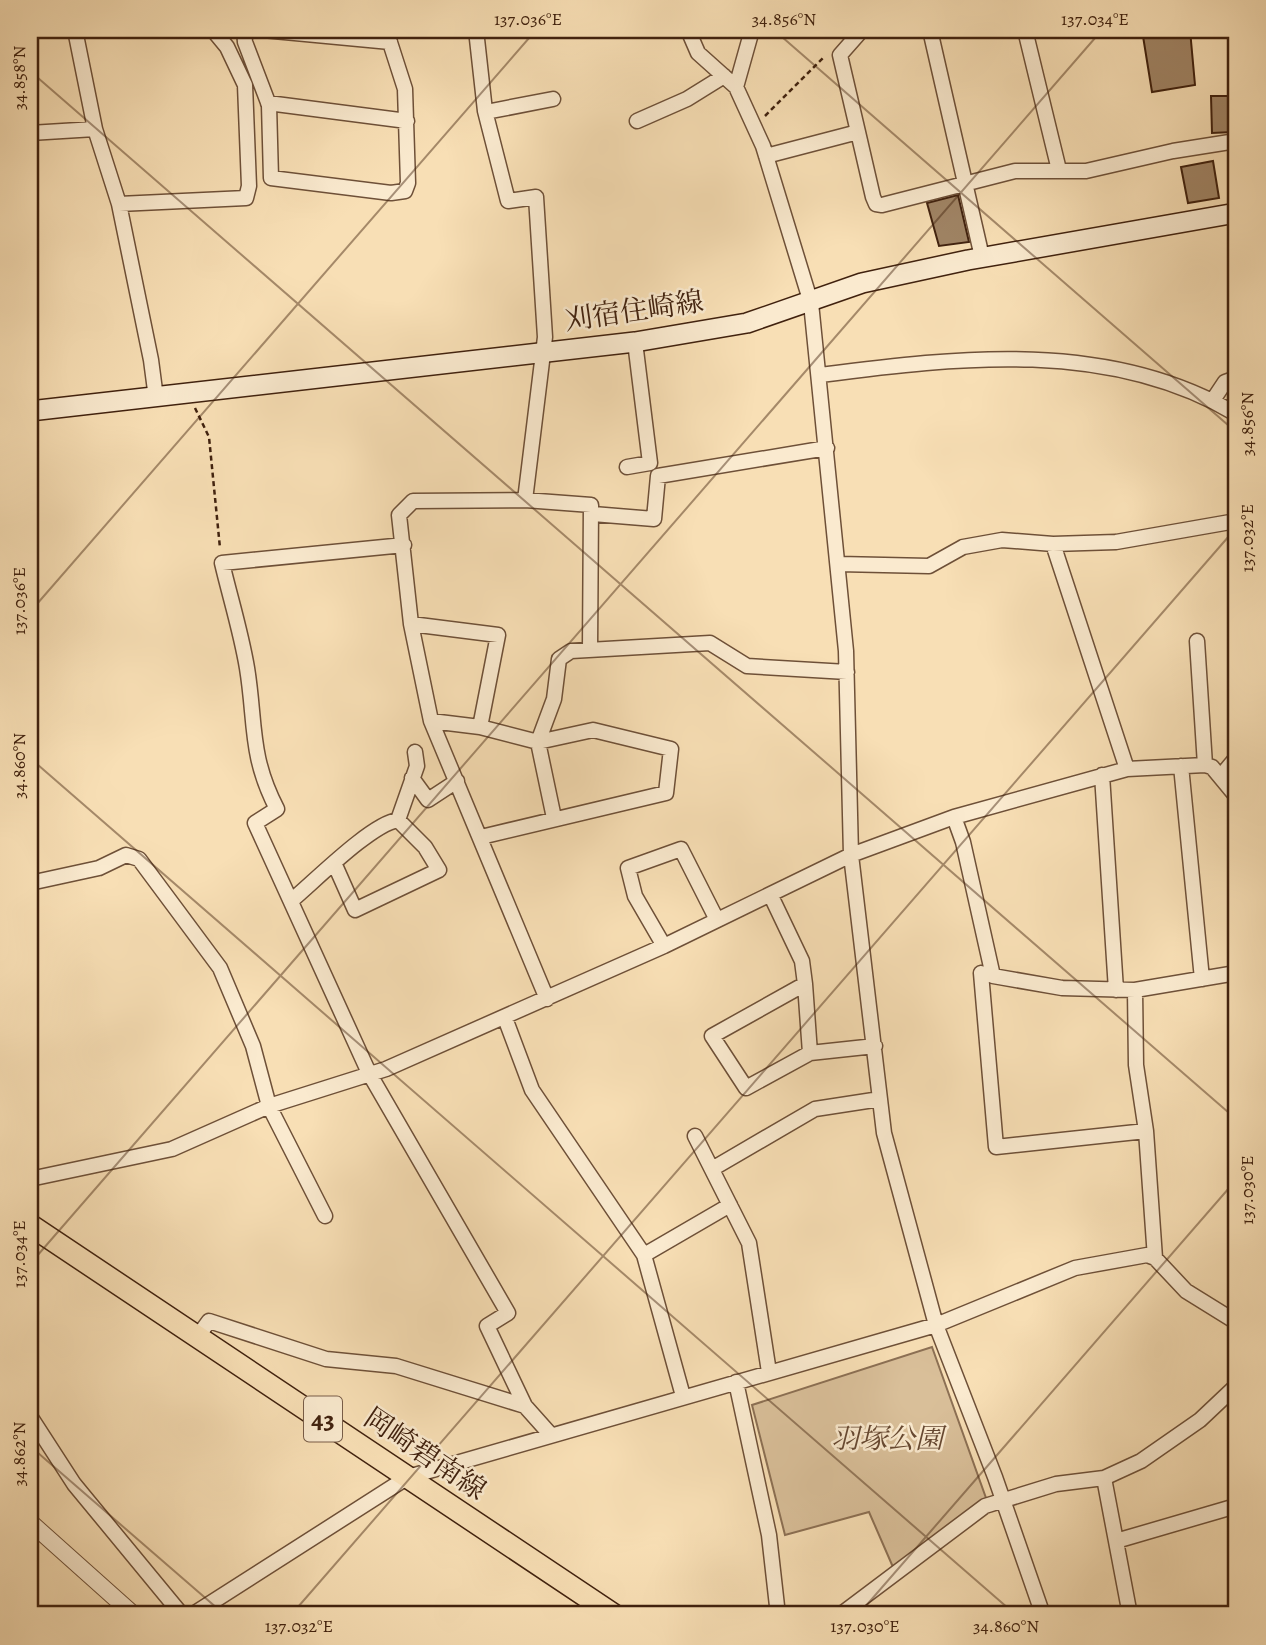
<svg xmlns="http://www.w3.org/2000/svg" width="1266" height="1645" viewBox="0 0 1266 1645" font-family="Alegreya,'Noto Serif JP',serif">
  <rect width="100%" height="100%" fill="#f8dfb5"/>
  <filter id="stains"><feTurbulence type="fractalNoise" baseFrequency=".00286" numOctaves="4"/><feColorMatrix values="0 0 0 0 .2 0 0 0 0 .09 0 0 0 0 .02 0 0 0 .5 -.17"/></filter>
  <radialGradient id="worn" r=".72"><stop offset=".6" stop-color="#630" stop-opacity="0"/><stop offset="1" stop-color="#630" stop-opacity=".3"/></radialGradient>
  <path fill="#d9bf99" stroke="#8c7054" stroke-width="2" d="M932,1347L986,1498L896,1574L869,1512L785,1535L752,1405Z"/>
  <path fill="#a08465" stroke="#40210e" stroke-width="2" d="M1142,30H1190L1195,85L1152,92Z
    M1211,96H1232L1233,132L1212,133Z
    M1213,161L1219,198L1188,203L1181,167Z
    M958,195L969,242L939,246L927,203Z"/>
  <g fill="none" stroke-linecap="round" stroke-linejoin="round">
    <defs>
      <path id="minor" d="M75,30L95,129L119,204L151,360L156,398
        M244,30L245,42L269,105L271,178L391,193L405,191L408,183L405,89L386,30
        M263,30L390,42
        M476,30L485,111L508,201L536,197L545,337L525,500
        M688,30L698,53L736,87L763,146L811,303L846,651L851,855L884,1133L936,1325L995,1477L1043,1615
        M930,30L982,257
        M1025,30L1059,170
        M736,87L752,30
        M268,103L407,121
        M486,112L553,99
        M637,121L687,99L724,76
        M858,132L873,197L876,204L882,205L1015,171H1086L1173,151L1236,141
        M30,133L95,129
        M766,156L858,132L840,55L862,30
        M119,204L246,198L249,186L245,85L227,47L213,30
        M820,375C959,357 1110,339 1236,414
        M1213,400L1225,382L1236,378
        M627,467L650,463L635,342
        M593,514L654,519L658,476L827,448
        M1053,544L1127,769
        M404,545L222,563C230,597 241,632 247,668C256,723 249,755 277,809L255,823L369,1073L508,1313L487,1326L525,1406
        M839,564L929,566L963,547L1002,540L1053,544L1116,542L1236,521
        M411,624L498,635L480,727
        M1197,641L1205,765
        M431,721L480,727L538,742L554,699L559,659L571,651L710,643L747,666L847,672
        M1181,766L1202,979
        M1102,775L1116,990
        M1221,776L1236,758
        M412,778L428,800L457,781
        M954,817L963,842L993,976L1062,988L1135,990L1136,1065L1146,1131L1155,1258
        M398,820L417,766L415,752
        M481,837L666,793L671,749L593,730L538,742L554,818
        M30,883L99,868L126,855L139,859L220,968L253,1046L269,1106L325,1216
        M771,896L802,961L805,984L712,1036L746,1088L810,1053L875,1046
        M291,901C315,881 371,824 398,820L425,847L439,870L355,910L335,865
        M664,946L635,896L628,868L681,849L716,918
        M981,973L996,1147L1146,1131
        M805,984L810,1053
        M1135,990L1236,973
        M547,999L431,721L411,624L399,515L413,501L525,500L591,505L590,650
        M505,1018L532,1090L644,1255L683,1396
        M695,1136L749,1243L769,1372
        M712,1169L815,1109L880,1099
        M30,1179L172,1149L269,1106L386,1069L664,946L851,855L954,817L1127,769L1205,765L1212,767L1236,796
        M644,1255L730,1205
        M198,1336L209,1321L326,1359L396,1366L525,1406L550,1434
        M736,1382L769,1535L778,1615
        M30,1416L74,1484L182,1615
        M1104,1478L1130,1615
        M1116,1541L1236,1506
        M192,1615L408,1477L936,1325L1075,1268L1147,1255L1155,1258L1186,1291L1236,1322
        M840,1615L985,1506L1056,1484L1104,1478L1141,1461L1200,1420L1236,1386"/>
      <path id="tertiary" d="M30,1522L134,1615"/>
      <path id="secondary" d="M30,411L635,342L747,323L862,283L968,260L1236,213"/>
      <path id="primary" d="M30,1225L614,1615"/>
    </defs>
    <use href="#minor" stroke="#6e5038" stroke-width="17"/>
    <use href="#tertiary" stroke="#6e5038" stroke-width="18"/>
    <use href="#secondary" stroke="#40210e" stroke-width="22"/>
    <use href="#primary" stroke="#40210e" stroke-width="24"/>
    <path stroke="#40210e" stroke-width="2.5" stroke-dasharray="5 3.5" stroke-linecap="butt" d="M765,116L825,56
      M195,408L209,437L220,548"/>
    <use href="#minor" stroke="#faeacf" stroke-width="14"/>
    <use href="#tertiary" stroke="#faeacf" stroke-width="16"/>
    <use href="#secondary" stroke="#faeacf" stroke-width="19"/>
    <use href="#primary" stroke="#f8dfb5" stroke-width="21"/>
  </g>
  <path fill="none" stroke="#40210e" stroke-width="2" stroke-opacity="0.45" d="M774,30L1236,432M30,71L1236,1119M30,612L536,30M30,758L1016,1615M30,1264L1102,30M30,1446L225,1615M291,1615L1236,528M858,1615L1236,1180"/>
  <g text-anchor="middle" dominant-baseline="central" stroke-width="5" stroke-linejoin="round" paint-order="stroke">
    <rect fill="#faeacf" stroke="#785d48" stroke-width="2" x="304" y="1396.5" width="38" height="45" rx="5"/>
    <g font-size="26" font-weight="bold" fill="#40210e">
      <text x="323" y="1419">43</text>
    </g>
    <g font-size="28" fill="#40210e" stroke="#faeacf">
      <text transform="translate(634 311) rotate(-8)">刈宿住崎線</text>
      <text transform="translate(425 1454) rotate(34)">岡崎碧南線</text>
    </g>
    <g font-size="28" font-style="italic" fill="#664831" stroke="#faeacf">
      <text x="887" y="1439">羽塚公園</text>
    </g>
  </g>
  <rect width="1266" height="1645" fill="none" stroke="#f8dfb5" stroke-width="77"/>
  <rect x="38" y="38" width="1190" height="1568" fill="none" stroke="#40210e" stroke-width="2.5"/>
  <g font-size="18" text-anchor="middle" fill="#40210e">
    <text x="528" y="25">137.036°E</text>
    <text x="784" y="25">34.856°N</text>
    <text x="1095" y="25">137.034°E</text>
    <text transform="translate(19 78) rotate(-90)" y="6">34.858°N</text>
    <text transform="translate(1247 424) rotate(-90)" y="6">34.856°N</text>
    <text transform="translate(1247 538) rotate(-90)" y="6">137.032°E</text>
    <text transform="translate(19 601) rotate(-90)" y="6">137.036°E</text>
    <text transform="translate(19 766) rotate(-90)" y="6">34.860°N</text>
    <text transform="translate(1247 1190) rotate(-90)" y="6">137.030°E</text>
    <text transform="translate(19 1254) rotate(-90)" y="6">137.034°E</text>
    <text transform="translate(19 1454) rotate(-90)" y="6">34.862°N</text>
    <text x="299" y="1632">137.032°E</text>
    <text x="865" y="1632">137.030°E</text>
    <text x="1006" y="1632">34.860°N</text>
  </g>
  <rect width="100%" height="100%" filter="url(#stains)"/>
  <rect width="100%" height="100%" fill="url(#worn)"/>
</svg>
